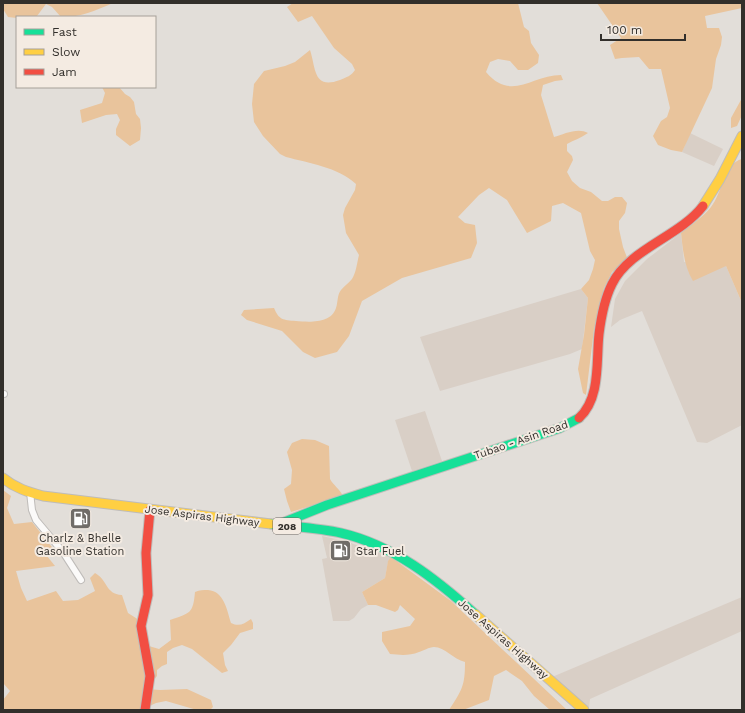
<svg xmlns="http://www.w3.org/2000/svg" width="745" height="713" viewBox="0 0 745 713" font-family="'Work Sans',sans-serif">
  <rect width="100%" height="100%" fill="#e2ded9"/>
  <path fill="#d9cfc6" d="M690,133L723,149L714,166L682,152Z
    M681,233L684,262L726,266L742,303V425L707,443L697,442L642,311L620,320L611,327L615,299L625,281L647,259Z
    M581,289L588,298L582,349L570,354L440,391L420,337Z
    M425,411L442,461L412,471L395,420Z
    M71,508L86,510L85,528L73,527Z
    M322,536L345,541L391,557L388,562L385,578L362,592L368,605L361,609L354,618L349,621H333L322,559L327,558Z
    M742,597V631L590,699L589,709L552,677Z"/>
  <path fill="#e9c49c" d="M3,3H113C94,11 82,17 61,17L52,7L46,4L37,16L33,17H17V18L8,17L3,9Z
    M293,3H518L524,27L529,31L531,43L539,55L538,63L528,70H518L510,61L498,59L490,62L486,72C511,102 532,75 561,75L563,80L555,81L543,85L541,95L554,137C564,134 578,127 588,133C581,138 574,140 567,144V151L572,156L573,160L567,172L572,181L580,188L591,192L602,201H608L615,197H622L627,203L625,213L619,221V229L623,247L628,260L612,272L604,288L594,329L586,395L583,393L578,369L584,335L588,298L581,289L589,280L593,269L595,260L590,251L581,213L563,203L552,206L551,221L527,233L507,200L489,188L479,195L458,217L465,223L475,225L477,243L471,258L402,278L362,301L349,336L337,352L315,358L303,352L282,331L247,320L241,315L244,310L274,308C279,320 283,320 296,321C309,322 331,324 336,308C338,302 337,295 341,290C344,286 349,283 352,279C356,273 357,263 359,255L346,233L343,215L345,208L355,190L356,184C338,167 308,163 286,157L280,154L263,136L254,122L252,104L254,84L264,71L285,66L295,62L310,50C316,68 313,90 340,80C347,77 351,76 355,70L352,64L334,48L312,16L298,22L287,7Z
    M597,3H742V8L705,16L707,28H719L722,37L721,45L716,59L712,88L682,152L671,150L658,145L653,136L661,121L667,117L670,108L661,69H649L639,57L622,58L615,59L610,45L621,38Z
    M102,87H119L125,94L130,97L134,102L136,114L140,119L141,128L140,140L130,146L116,135V129L120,120L117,114L106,115L82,123L80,110L102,103L105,93Z
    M742,98V115L737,126L731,128V118Z
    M742,159V303L726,266L693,281C684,266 683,250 681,233C691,225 703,217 711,207C722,194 724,163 742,159Z
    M302,439L315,440L329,446L330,479C334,486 339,488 343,496L291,512L287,501L284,489L291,484L292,470L287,452L292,443Z
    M3,490L11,496L7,508L14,524L32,522L55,551L47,556L55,566L16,571L21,588L27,601L56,591L63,601L78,600L95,591L90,578L95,573C108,580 105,594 122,595L128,613L139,620L142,644L159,649L171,640L170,620C190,613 193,614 195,592C200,590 203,590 208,590C224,591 227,610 231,623C239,627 244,624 251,619L253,623V629L240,633L231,645L223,653L225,665L228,671L222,673L192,649L182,645L173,648L167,652V664L162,666L157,670V676L146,689L160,690L187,689L211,700L213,707L210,710H197L166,701L156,703L141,710H3V700L10,691L3,683Z
    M391,557L451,601L567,710H550L534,696L522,681L506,670L494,676L489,700L463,710H449C462,690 465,686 465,662C453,659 445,647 434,647C429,647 423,651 419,652C409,656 400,655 390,654L382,641V632L410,626L415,619L400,605L398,610L395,612L376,605H368L362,592L385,578L388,561Z"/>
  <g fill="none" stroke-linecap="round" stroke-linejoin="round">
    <defs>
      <path id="street" d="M3,394H4
        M30,492L32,510L36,520L63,552L81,580"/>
      <path id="fast" d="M271,524C294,527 318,528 341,533C393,545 436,579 475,614
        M277,525L327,505L560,428L579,418"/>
      <path id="slow" d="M703,206L720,179L742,136
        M3,478C15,488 28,492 43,496L271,524
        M475,614L584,710"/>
      <path id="jam" d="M579,418C601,398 596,361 599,334C601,318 604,300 612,284C629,249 679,237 703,206
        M145,710L150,676L141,626L148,595L146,553L150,510"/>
    </defs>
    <use href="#street" stroke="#bfbcb9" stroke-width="8"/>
    <use href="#fast" stroke="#bfbcb9" stroke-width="11"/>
    <use href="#slow" stroke="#bfbcb9" stroke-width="11"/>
    <use href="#jam" stroke="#bfbcb9" stroke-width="11"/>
    <use href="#street" stroke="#fbfaf9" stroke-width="6"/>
    <use href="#fast" stroke="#16e098" stroke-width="9"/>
    <use href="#slow" stroke="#ffcf43" stroke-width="9"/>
    <use href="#jam" stroke="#f24e42" stroke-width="9"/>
  </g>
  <defs>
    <symbol id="fuel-square" viewBox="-11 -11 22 22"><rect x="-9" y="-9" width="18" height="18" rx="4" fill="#706c68" stroke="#f4ebe2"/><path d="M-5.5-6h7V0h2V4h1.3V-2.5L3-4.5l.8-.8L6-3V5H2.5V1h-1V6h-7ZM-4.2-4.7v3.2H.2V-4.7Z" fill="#fff"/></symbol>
  </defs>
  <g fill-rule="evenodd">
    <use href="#fuel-square" x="68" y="506" width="25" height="25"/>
    <use href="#fuel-square" x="328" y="538" width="25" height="25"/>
  </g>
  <g text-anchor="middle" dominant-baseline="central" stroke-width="4" stroke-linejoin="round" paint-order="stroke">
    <rect fill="#f4ebe2" stroke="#6c6762" stroke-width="1" x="273" y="518" width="28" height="16" rx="3"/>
    <g font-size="10" font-weight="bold" fill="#322f2b">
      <text x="287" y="526">208</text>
    </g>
    <g font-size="11" fill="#322f2b" stroke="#f4ebe2">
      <text transform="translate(521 440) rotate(-19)">Tubao - Asin Road</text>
      <text transform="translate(202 516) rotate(7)">Jose Aspiras Highway</text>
      <text transform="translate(503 639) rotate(41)">Jose Aspiras Highway</text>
    </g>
    <g font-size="11" fill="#322f2b" stroke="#f4ebe2">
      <text x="80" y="538">Charlz &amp; Bhelle<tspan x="80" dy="13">Gasoline Station</tspan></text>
      <text x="356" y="551" text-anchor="start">Star Fuel</text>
    </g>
  </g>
  <rect width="745" height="713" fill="none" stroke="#322f2b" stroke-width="8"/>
  <rect x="16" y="16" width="140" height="72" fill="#f4ebe2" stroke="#a6a099"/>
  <rect x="24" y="29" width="20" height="6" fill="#16e098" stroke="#a6a099"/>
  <text x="52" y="36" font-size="12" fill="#322f2b">Fast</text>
  <rect x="24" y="49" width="20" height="6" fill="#ffcf43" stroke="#a6a099"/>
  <text x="52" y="56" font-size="12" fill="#322f2b">Slow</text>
  <rect x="24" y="69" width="20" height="6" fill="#f24e42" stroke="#a6a099"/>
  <text x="52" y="76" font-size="12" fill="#322f2b">Jam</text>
  <path d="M601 34v6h84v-6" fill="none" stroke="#322f2b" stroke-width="2"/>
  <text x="607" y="34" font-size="12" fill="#322f2b" stroke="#f4ebe2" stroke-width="3" paint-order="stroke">100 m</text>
</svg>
